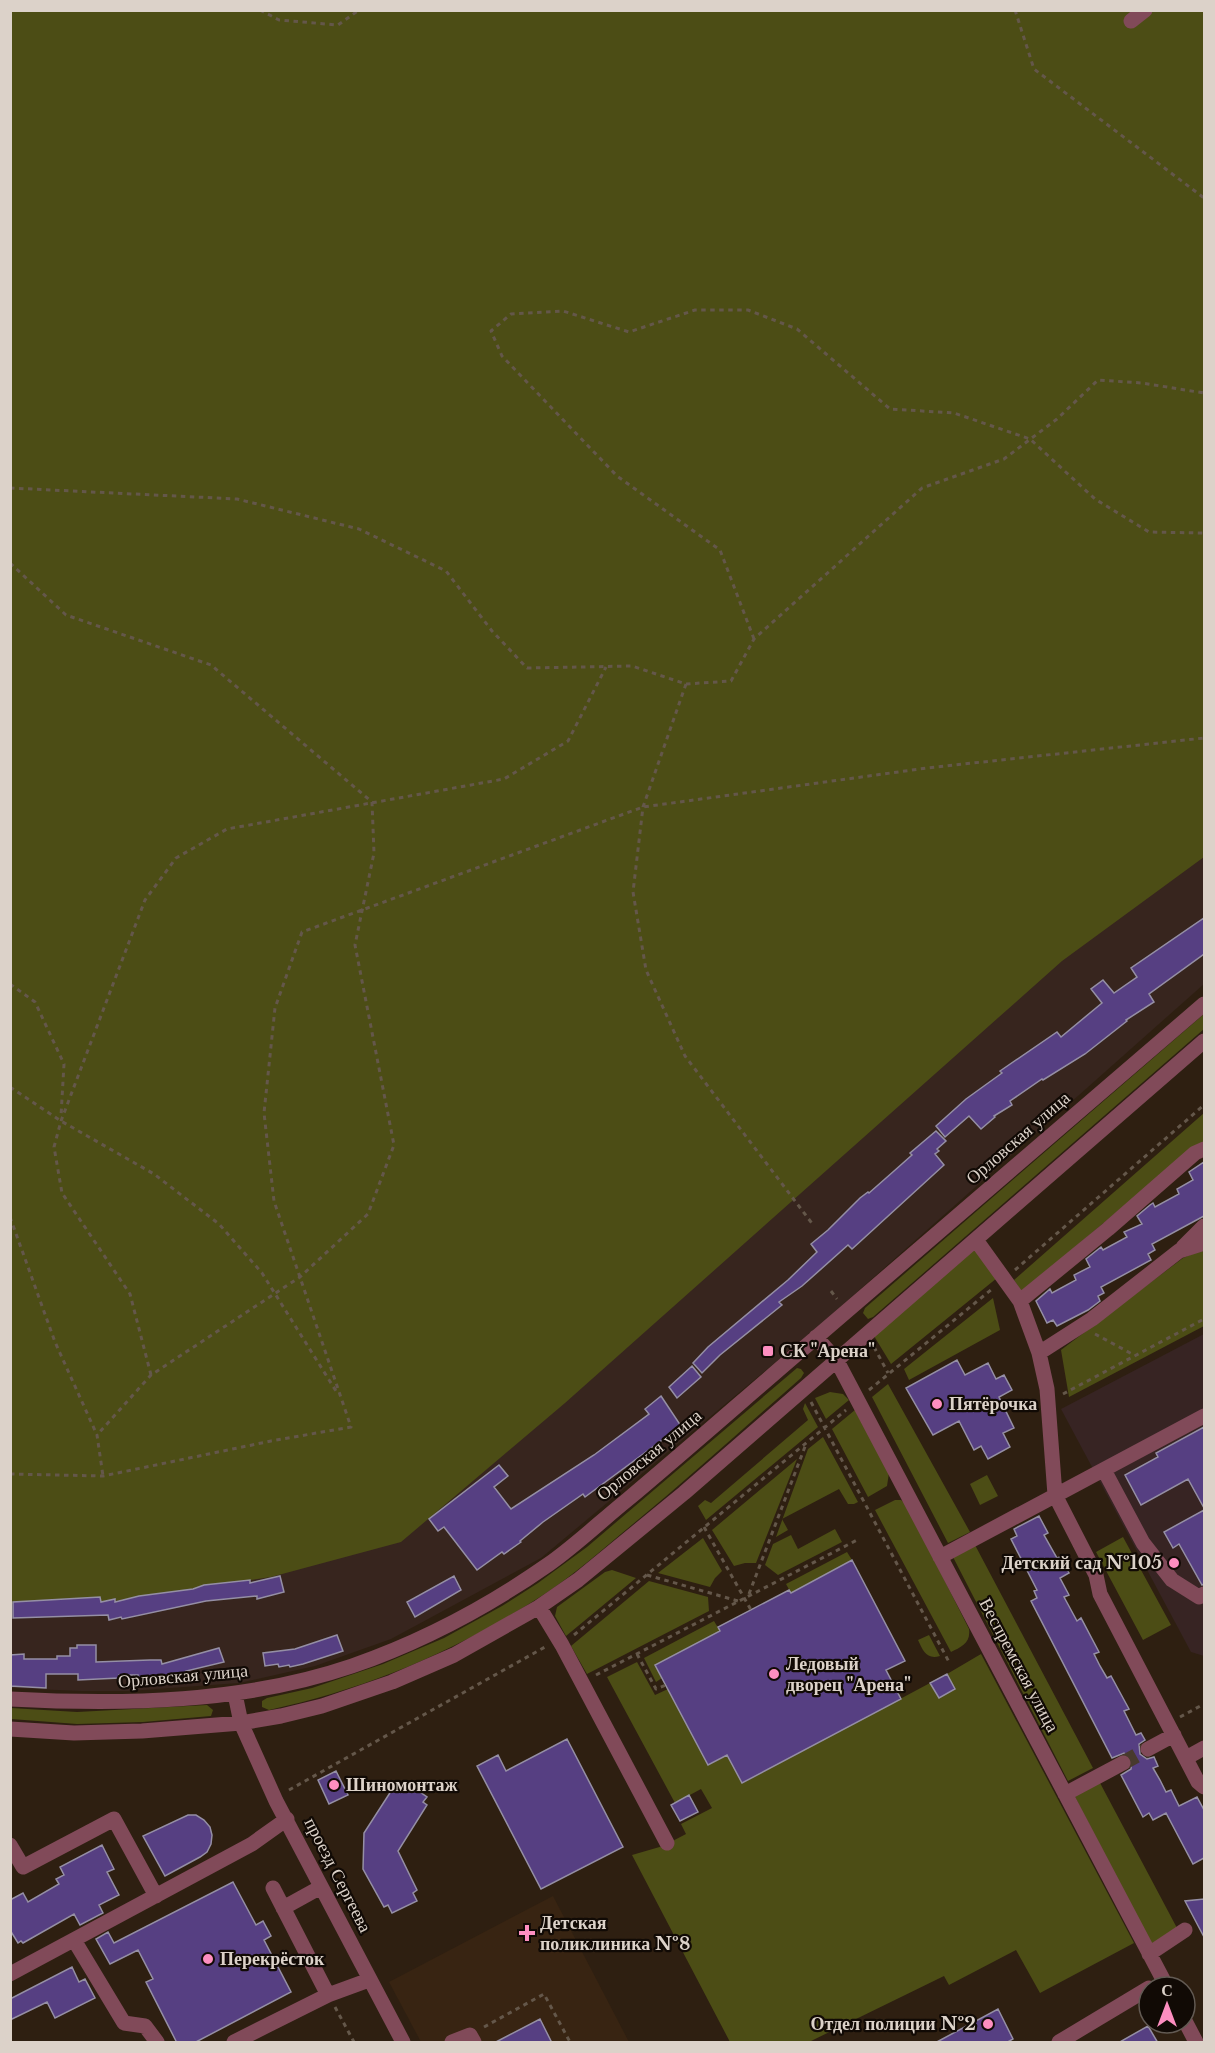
<svg xmlns="http://www.w3.org/2000/svg" width="1215" height="2053" viewBox="0 0 1215 2053" font-family="'Libre Baskerville',serif">
  <rect width="100%" height="100%" fill="#2e1f11"/>
  <path fill="#382412" d="M553,1896L629,2042H421L389,1982Z"/>
  <path fill="#37251e" d="M1204,845V984L820,1325L541,1558L391,1639L315,1666L239,1683L129,1691H81L11,1688L10,1587L1107,883Z"/>
  <path fill="#372423" d="M1204,1334V1656L1191,1652L1061,1409Z"/>
  <path fill="#4c4d15" d="M10,11H1204V857L1062,961L565,1403L401,1542L271,1577L107,1602L11,1604Z
    M1204,1014V1029L873,1317L868,1319L863,1313L865,1308Z
    M1204,1113V1142L1191,1149L1022,1292L1014,1280Z
    M975,1248L997,1278L891,1364L874,1336Z
    M1204,1249V1326L1069,1397L1061,1350L1183,1258Z
    M993,1298L1000,1330L909,1380L904,1369Z
    M797,1368L801,1369L804,1373L801,1378C745,1427 690,1477 633,1524C604,1548 575,1574 543,1595C459,1650 367,1689 269,1710L262,1707V1701L267,1698L312,1688L383,1664L444,1638L502,1606L538,1583L587,1547Z
    M888,1384L970,1532L948,1543L872,1397Z
    M830,1392L843,1394L849,1400L826,1419L815,1398Z
    M805,1403L818,1427L706,1520L698,1506L705,1500L711,1503L808,1420L803,1409Z
    M855,1410L889,1473L887,1486L868,1497L832,1429Z
    M823,1437L858,1502L854,1504H848L839,1489L782,1519L788,1530L776,1537L808,1449Z
    M797,1459L756,1563H745L734,1566L712,1530Z
    M987,1475L998,1496L980,1505L970,1484Z
    M895,1500H901L906,1504L969,1629C971,1643 961,1647 951,1652L875,1510Z
    M835,1529L842,1542L778,1575L765,1565L773,1544L791,1535L798,1549Z
    M1123,1537L1171,1625L1143,1640L1096,1552Z
    M703,1538L722,1571L715,1578L710,1587L658,1573Z
    M975,1545L1093,1768L1068,1781L953,1557Z
    M847,1552L852,1560L791,1593L786,1584Z
    M612,1570L636,1578L566,1636L555,1616L557,1607L605,1572Z
    M649,1581L708,1597L709,1611L587,1674L571,1646Z
    M714,1621L720,1631L655,1665L662,1678L656,1682L644,1658Z
    M929,1635L940,1656C927,1660 923,1651 918,1640Z
    M981,1654L1134,1943L1040,1993L1016,1950L949,1985L944,1976L809,2042H730L632,1855L663,1846L686,1834L681,1824L712,1808L701,1789L675,1803L607,1677L637,1662L655,1695L668,1689L709,1765L727,1755L743,1783L930,1683L939,1698L955,1689L947,1674Z
    M207,1705L213,1710L211,1716L143,1722L77,1724L11,1719V1708L77,1712Z
    M1099,1781L1177,1928L1152,1945L1074,1795Z"/>
  <path fill="#563f82" stroke="#958fa5" stroke-width="1.5" d="M1204,918V954L1149,994L1154,1002L1126,1020L1127,1021L1085,1054L1043,1080L1042,1079L1010,1101L1012,1105L994,1116L995,1117L981,1129L969,1116L945,1137L936,1126L966,1099L1002,1073L1000,1071L1057,1032L1061,1037L1102,1003L1091,989L1103,980L1114,993L1137,977L1131,968Z
    M936,1131L946,1141L937,1149L939,1151L935,1154L944,1165L852,1249L848,1245L802,1286L779,1302L782,1305L720,1355L702,1373L693,1363L708,1347L788,1280L817,1252L811,1244L828,1230L860,1198L868,1192L869,1193L894,1171L912,1155L910,1153Z
    M1204,1162V1216L1152,1244L1155,1250L1148,1254L1151,1260L1101,1287L1104,1293L1098,1296L1100,1301L1088,1310L1057,1326L1053,1320L1047,1323L1036,1301L1050,1289L1052,1293L1076,1280L1074,1275L1090,1267L1086,1259L1101,1247L1103,1250L1127,1237L1124,1232L1142,1224L1137,1216L1150,1205L1153,1203L1155,1207L1179,1194L1177,1189L1193,1180L1189,1172Z
    M957,1360L965,1375L988,1363L996,1379L1004,1375L1012,1390L999,1397L1014,1428L1003,1433L1010,1447L988,1459L981,1446L974,1450L959,1421L933,1435L906,1388Z
    M692,1366L701,1377L677,1398L669,1387Z
    M661,1396L681,1426L585,1497L583,1494L543,1522L520,1541L521,1542L504,1554L502,1552L477,1570L444,1527L438,1531L429,1519L499,1465L508,1476L494,1487L511,1509L594,1455L649,1414L645,1409Z
    M1204,1427V1508L1188,1479L1141,1505L1125,1475L1158,1457L1156,1453Z
    M1204,1510V1584L1202,1585L1179,1544L1173,1548L1164,1532Z
    M1039,1516L1048,1533L1044,1535L1057,1558L1060,1557L1069,1573L1060,1578L1069,1595L1064,1597L1077,1621L1081,1618L1099,1652L1094,1654L1100,1666L1107,1678L1111,1676L1129,1709L1124,1711L1136,1735L1141,1733L1145,1740L1139,1744L1140,1754L1147,1759L1154,1757L1158,1766L1153,1768L1160,1780L1166,1792L1171,1790L1179,1806L1197,1797L1204,1810V1858L1193,1864L1166,1813L1153,1820L1149,1813L1143,1817L1121,1775L1131,1769L1132,1759L1124,1753L1112,1758L1031,1601L1037,1598L1034,1591L1037,1590L1011,1539L1017,1536L1014,1529Z
    M852,1560L905,1661L886,1670L901,1699L742,1783L727,1755L708,1765L655,1665L720,1631L718,1627L789,1590L791,1593Z
    M280,1576L284,1592L257,1599V1596L206,1601L122,1619L121,1617L109,1620L108,1615L13,1618V1602L100,1597L101,1602L115,1599V1602L139,1596L193,1589L204,1585L250,1580V1583Z
    M454,1576L461,1590L415,1617L407,1602Z
    M337,1635L343,1651L303,1664L290,1667L289,1665L279,1667L278,1664L265,1666L263,1653L295,1649Z
    M77,1645H96V1662L150,1660H161L162,1664L219,1648L224,1662L186,1671V1673L162,1676L138,1677V1675H119V1678L78,1680V1674H46V1688L10,1686V1655L24,1654V1659H57V1656H70V1648H77Z
    M947,1674L955,1689L939,1698L930,1683Z
    M567,1739L623,1847L541,1889L477,1766L498,1755L506,1771Z
    M336,1771L348,1795L329,1804L318,1780Z
    M404,1781L427,1797L423,1802L427,1805L398,1851L417,1890L413,1893L417,1901L392,1913L388,1905L384,1907L363,1869L364,1833L395,1785L400,1787Z
    M689,1795L698,1812L680,1821L671,1805Z
    M188,1815H196L204,1820L210,1827L212,1835L211,1844L207,1852L200,1857L165,1876L143,1836Z
    M102,1845L114,1869L107,1872L119,1895L99,1905L103,1913L80,1925L74,1914L23,1943L21,1941L18,1943L10,1930V1900L23,1893L28,1902L59,1884L56,1879L64,1875L60,1867Z
    M233,1882L256,1925L263,1921L271,1936L264,1940L291,1992L194,2043H177L146,1982L153,1979L138,1950L110,1964L96,1939L108,1932L114,1943Z
    M1204,1899V1937L1185,1901Z
    M72,1967L79,1982L85,1979L95,1998L55,2018L47,2002L10,2020V1999Z
    M998,2009L1013,2039L1006,2043H935Z
    M540,2019L552,2043H494Z
    M1148,2026L1158,2043H1118Z"/>
  <g fill="none" stroke-linecap="round" stroke-linejoin="round">
    <path stroke="#483a2d" stroke-width="15" stroke-dasharray="15 8" stroke-linecap="butt" d="M1123,1763L1148,1749"/>
    <path stroke="#64574a" stroke-width="3" stroke-dasharray="4.5 4.5" stroke-linecap="butt" d="M260,10L279,20L338,25L359,10
      M1015,10L1034,69L1204,198
      M10,488L237,499L359,529L446,571L492,631L527,668L632,666L686,684L731,681L754,639L922,488L1004,459L1057,419L1098,380L1142,383L1204,393
      M10,563L66,615L211,665L372,802L374,853L355,945L394,1145L368,1214L300,1277L151,1375L97,1435
      M754,639L720,550L617,476L502,356L491,331L511,314L563,311L629,332L695,310H748L797,329L890,409L954,413L1030,439L1095,499L1149,532L1204,533
      M686,684L643,807L633,892L646,970L685,1056L814,1226
      M10,984L35,1002L64,1064L61,1116
      M10,1087L61,1121L154,1174L219,1224L262,1273L336,1391
      M10,1217L55,1342L97,1435L103,1476
      M1015,1270L1204,1105
      M831,1291L837,1299
      M1095,1334L1134,1355
      M874,1347L888,1373
      M151,1375L130,1294L62,1193L54,1147L61,1121L145,900L176,858L227,829L504,779L568,741L606,667
      M869,1390L992,1289
      M1063,1394L1204,1319
      M811,1402L949,1662
      M10,1474L103,1476L271,1441L351,1427L274,1201L264,1113L275,1008L302,932L643,807L927,768L1204,738
      M704,1527L751,1610
      M647,1575L738,1601
      M749,1594L806,1444
      M574,1635L846,1410
      M637,1654L656,1689L666,1685
      M596,1675L859,1539
      M1180,1717L1204,1704
      M289,1790L545,1647
      M335,2007L354,2042
      M484,2027L544,1994L570,2042"/>
    <path stroke="#814a59" stroke-width="15" d="M1131,21L1145,10
      M976,1240L1020,1301L1039,1353L1047,1389L1055,1495L1096,1575L1100,1594L1198,1782L1204,1787
      M1183,1247L1204,1226
      M1020,1301L1108,1229L1195,1153L1204,1149
      M816,1337L837,1361L1167,1987
      M1039,1353L1092,1319L1179,1251L1204,1243
      M1104,1470L1143,1543L1172,1580L1199,1597L1204,1594
      M940,1557L1204,1416
      M539,1607L562,1645L667,1843
      M235,1694L241,1723L276,1801L403,2042
      M10,1699C124,1705 243,1703 352,1666C421,1642 489,1606 549,1564C576,1545 601,1521 627,1500C689,1448 750,1394 812,1341C942,1228 1074,1117 1204,1004
      M10,1729L74,1733L142,1731L241,1723L281,1716L322,1706L392,1682L454,1655L539,1607L578,1580L684,1493L1204,1041
      M1148,1749L1174,1735
      M1186,1758L1204,1748
      M1065,1794L1123,1763
      M10,1845L23,1867L114,1819L156,1896
      M273,1888L328,1995
      M283,1908L321,1887
      M74,1940L124,2023L145,2026L157,2042
      M1149,1954L1185,1930
      M10,1974L252,1844L287,1819
      M1185,2021L1196,2042
      M234,2042L328,1995L369,1980
      M452,2042L470,2035L474,2042
      M1059,2042L1149,1988"/>
  </g>
  <g fill="#fd8ec0" stroke="#110a05" stroke-width="2">
    <rect x="762" y="1345" width="12" height="12" rx="3"/>
    <circle cx="937" cy="1404" r="6"/>
    <circle cx="1174" cy="1563" r="6"/>
    <circle cx="774" cy="1674" r="6"/>
    <circle cx="334" cy="1785" r="6"/>
    <path d="M524 1924h6v6h6v6h-6v6h-6v-6h-6v-6h6z"/>
    <circle cx="208" cy="1959" r="6"/>
    <circle cx="988" cy="2024" r="6"/>
  </g>
  <g text-anchor="middle" dominant-baseline="central" stroke-width="4.5" stroke-linejoin="round" paint-order="stroke">
    <g font-size="18" fill="#dcd2c9" stroke="#110a05">
      <text transform="translate(1018 1138) rotate(-41)">Орловская улица</text>
      <text transform="translate(649 1455) rotate(-40)">Орловская улица</text>
      <text transform="translate(1019 1665) rotate(62)">Веспремская улица</text>
      <text transform="translate(183 1676) rotate(-5)">Орловская улица</text>
      <text transform="translate(338 1875) rotate(63)">проезд Сергеева</text>
    </g>
    <g font-size="18" font-weight="bold" fill="#dcd2c9" stroke="#110a05" text-anchor="start">
      <text x="780" y="1351">СК "Арена"</text>
      <text x="949" y="1404">Пятёрочка</text>
      <text x="1162" y="1563" text-anchor="end">Детский сад №105</text>
      <text x="786" y="1664">Ледовый<tspan x="786" dy="21">дворец "Арена"</tspan></text>
      <text x="346" y="1785">Шиномонтаж</text>
      <text x="540" y="1923">Детская<tspan x="540" dy="21">поликлиника №8</tspan></text>
      <text x="220" y="1959">Перекрёсток</text>
      <text x="976" y="2024" text-anchor="end">Отдел полиции №2</text>
    </g>
  </g>
  <rect width="1215" height="2053" fill="none" stroke="#dcd2c9" stroke-width="24"/>
  <g transform="translate(1167 2005)"><circle r="28" fill="#110a05" stroke="#625a53" stroke-width="1.5"/>
  <path d="M0-4.5L10 22L0 15L-10 22Z" fill="#fd8ec0"/>
  <text y="-9" font-size="16" font-weight="bold" text-anchor="middle" fill="#dcd2c9">С</text>
  </g>
</svg>
